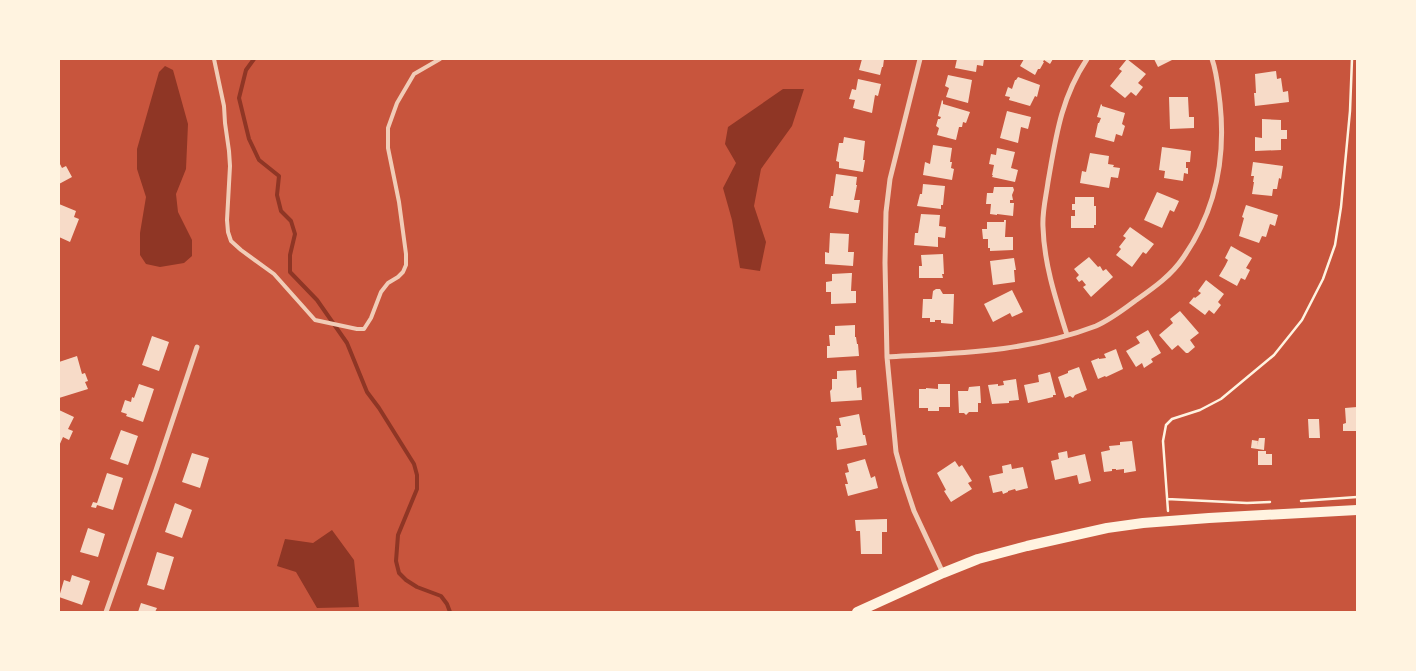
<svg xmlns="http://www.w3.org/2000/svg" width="1416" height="671" viewBox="0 0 1416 671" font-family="'IBM Plex Sans',sans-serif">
  <rect width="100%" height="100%" fill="#c8553d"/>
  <path fill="#8f3625" d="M165,66L173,70L188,124L186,169L176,194L178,212L192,240V256L184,263L160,267L146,264L140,255V233L146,197L137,169V149L159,72Z
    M783,89H804L792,126L761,169L754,206L766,242L760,271L740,268L732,220L723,188L736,163L725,144L728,127Z
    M332,530L354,560L359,607L317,608L296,572L277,566L285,539L313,543Z"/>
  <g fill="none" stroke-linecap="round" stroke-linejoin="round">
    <path stroke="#8f3625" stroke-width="4" d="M254,59L246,70L239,98L249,139L259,160L279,176L277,195L281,211L291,221L295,234L290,255V272L317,300L347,343L367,392L379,408L414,464L417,475V489L398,535L396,561L399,573L406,580L417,587L441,596L447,604L450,612"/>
  </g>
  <path fill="#f7dbc8" d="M862,59H884L883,67H882L880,75L859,70Z
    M957,59H984L983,66L977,65L976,72L955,68Z
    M1024,59H1053L1050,64L1044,60L1043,62H1044L1040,69H1038L1035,75L1020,66Z
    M1127,59L1146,74L1138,83L1143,87L1136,96L1131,92L1125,98L1110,86L1122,71L1119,69Z
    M1154,59H1174L1158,67Z
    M1276,71L1277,79L1281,78L1283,92L1288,91L1289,102L1255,106L1254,93H1256L1255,74Z
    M948,75L972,80L968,103L946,97L949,88L945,86Z
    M1018,77L1040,85L1037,97L1035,96L1030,106L1009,100L1010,97L1005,96L1008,87L1012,89L1015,80H1016Z
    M858,79L881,84L878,96L875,95L872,113L853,108L855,100L849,99L852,89L856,90Z
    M1169,97H1188L1189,117H1194V128L1170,129Z
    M942,100L943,101V104L970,112L966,123L963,122L962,127H959L956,140L937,135L939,128L936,126L938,119H940L941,117L938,116Z
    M1101,104L1102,105V106L1125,113L1122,124L1125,126L1122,136L1116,134L1114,142L1095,137L1098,123H1099L1101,118L1097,117Z
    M1007,111L1031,117L1028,129L1021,127L1018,143L1000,138Z
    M1262,119L1281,120V130H1287V139H1281V150L1255,151V137L1262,138Z
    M844,137L865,141L863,160H865L863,172L839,168V162L836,161L839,143H843Z
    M933,145L952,148L950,162H952L951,168L954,169L952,180L923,175L925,162L930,164Z
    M1162,147L1191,151L1190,162H1186V168H1188V174L1184,173L1183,181L1164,178L1165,171L1159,170Z
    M997,148L1015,152L1011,168L1018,170L1015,182L992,177L993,175H992L994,165L989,164L991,154L996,155Z
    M1090,153L1109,156L1108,164L1114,165L1113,167L1120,168L1118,178L1111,177L1109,188L1080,183L1082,171L1086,172Z
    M59,162L62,168L66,166L72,177L59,184Z
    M1253,162L1283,166L1281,179L1279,178L1277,189H1273L1272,196L1252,194L1254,182H1253L1254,176H1251Z
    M836,174L857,177L856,185H857L854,200H860L858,213L829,208L831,196H833Z
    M923,184L945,186L943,205H941V209L917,206L920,194H922Z
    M994,187H1013L1014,190L1012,195L1013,200H1010V203H1014L1013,216L997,214V215L990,214L991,204H986L987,193H993Z
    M1157,192L1179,201L1174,212L1170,210L1162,228L1144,220Z
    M1075,197H1094V206H1096V225H1094V228H1071V216H1075V210H1072V204H1075Z
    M59,204L76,211L74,217L79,219L70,242L59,237Z
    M1246,205L1278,215L1275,226L1270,224L1266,237L1262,236L1259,243L1239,236L1244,218L1242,217Z
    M921,214L940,215L939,226L946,227L945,238L938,237V247L914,245L915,233H918Z
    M1004,220H1006L1005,237H1013V250L990,251V248H988V239H983L982,229H987V222H1004Z
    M1130,227L1154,244L1146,254L1143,252L1132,267L1116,255L1121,249L1119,247L1126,238L1123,236Z
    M830,233L849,234L848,252H854L853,266L825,264V252L829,253Z
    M1231,246L1252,258L1246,268L1250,270L1245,280L1241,278L1237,286L1219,276L1225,266L1228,260L1225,258Z
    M943,254L944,274H942L943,278H919V266H922L921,255Z
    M1089,257L1098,267L1100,266L1103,271L1106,269L1113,277L1091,297L1083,287L1086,285L1082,280L1079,282L1076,278L1079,275L1074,269Z
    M1014,258L1016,270H1014L1015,282L993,285L990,261Z
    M850,273H852L851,291H856V303L831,304V292H826V282L832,281V274Z
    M1206,280L1224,294L1218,302L1221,305L1214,314L1209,310L1205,315L1189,303L1194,297L1195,298L1199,295L1201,293L1198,291Z
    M936,289H940L943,294H954L953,324L941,323V320H935V322H930V318H922L923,299H932L933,291Z
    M1012,290L1023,312L1012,317L1010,313L993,322L984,304Z
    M1180,311L1199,333L1190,340L1195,347L1188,353H1186L1178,345L1172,350L1159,335L1173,323L1170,319Z
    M855,325V337H856L857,344H858L859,356L827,358V346H830L829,335H835V326Z
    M1148,330L1161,353L1151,359L1153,362L1144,368L1142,363L1136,367L1126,351L1140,343L1136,337Z
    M152,336L169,342L159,371L142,365Z
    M1116,349L1123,369L1106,377L1105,376L1098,379L1091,361L1099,358V359L1106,358L1104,354Z
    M77,356L82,374L85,373L88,381L85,382L88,389L59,398V362Z
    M1079,367L1087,390L1075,395L1073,398L1070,396L1065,398L1058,377L1068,373V371Z
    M856,370L857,388L861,387L862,400L831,402L830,391L832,389V379H837V371Z
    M1050,372L1056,395H1053V397L1028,403L1024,385L1039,382L1038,375Z
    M1016,379L1019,400L1009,401V403L992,404L988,385L998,384V386L1004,385L1003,381Z
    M139,384L154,389L143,422L126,416L127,414L121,412L125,400L131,402L132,397L134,398Z
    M938,384H950V407H939V411H928V408H919V389H926V388L938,389Z
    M980,386L981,403H978V412H969L966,415L964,413H959L958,391H968L969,387Z
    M1357,407V431H1343V424L1346,423L1345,408Z
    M59,410L74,417L68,429L73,431L69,440L63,437L59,446Z
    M859,414L863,435H865L867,445L837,450L836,438L838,437L836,426H841L839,418Z
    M1308,419H1319L1320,438H1309Z
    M121,430L138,436L128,465L110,459Z
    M1259,438H1265L1264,450L1251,448L1252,440L1258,441L1257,446Z
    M1132,441L1136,471L1124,473V469L1116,470V469H1112V471L1104,472L1101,452L1110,450L1109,446L1120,445V442Z
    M1067,451L1068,458L1085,454L1091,481L1079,484L1077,475L1055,480L1051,461L1059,459L1058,453Z
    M1258,451H1266V454H1272V465H1258Z
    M192,453L209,458L200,488L182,482Z
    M865,459L871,478L875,476L878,488L848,496L845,484H848L845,473L849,472L847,464Z
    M955,461L959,467L962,465L972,481L968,483L972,489L951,502L944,491L946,490L937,473Z
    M1011,464L1012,469L1023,467L1028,488L1016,491L1015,489L1008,491V492L1003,494L1002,491L993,493L989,476L1003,473L1002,466Z
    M107,473L123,478L113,510L97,505L96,508L91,507L93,502L97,503Z
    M175,503L192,510L182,538L165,532Z
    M887,519V532H882V554H861L860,531H856L855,520Z
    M88,528L105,534L98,557L80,552Z
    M157,552L174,557L164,590L147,585Z
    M72,575L90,581L82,605L59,597L64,580L70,582Z
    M141,603L157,608L155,612H138Z"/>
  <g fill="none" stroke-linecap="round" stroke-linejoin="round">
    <path stroke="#fff3e0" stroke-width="2.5" d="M1167,499L1247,503L1270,502
      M1301,501L1357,497
      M1168,511L1163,441L1166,425L1172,419L1200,410L1221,399L1274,355L1302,320L1323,279L1335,245L1341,207L1350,111L1352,59"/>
    <path stroke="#f1ccb7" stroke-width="4" d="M214,59L224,106L225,123L229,151L230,166L227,220L228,232L231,241L241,250L274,274L315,320L357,329H364L371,318L381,292L388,283L398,277L403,272L406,265V254L399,202L388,148V128L397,103L414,74L440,59"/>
    <path stroke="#f1ccb7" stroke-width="5" d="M920,59L890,179L886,212L885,263L887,357L896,452L904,481L914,511L943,573
      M1067,335C1056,300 1044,264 1043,227C1042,212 1046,197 1048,182C1056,136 1061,98 1087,59
      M887,357C959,353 1028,352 1096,326C1110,320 1123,310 1135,301C1152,289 1171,276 1183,258C1215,212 1226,159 1220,103C1218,88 1217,73 1212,59
      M106,612L156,470L197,347"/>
    <path stroke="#fff3e0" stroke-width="10" d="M857,612L943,573L978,559L1027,546L1107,528L1143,523L1209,518L1357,510"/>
  </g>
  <rect width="1416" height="671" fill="none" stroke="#fff3e0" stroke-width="120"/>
</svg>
